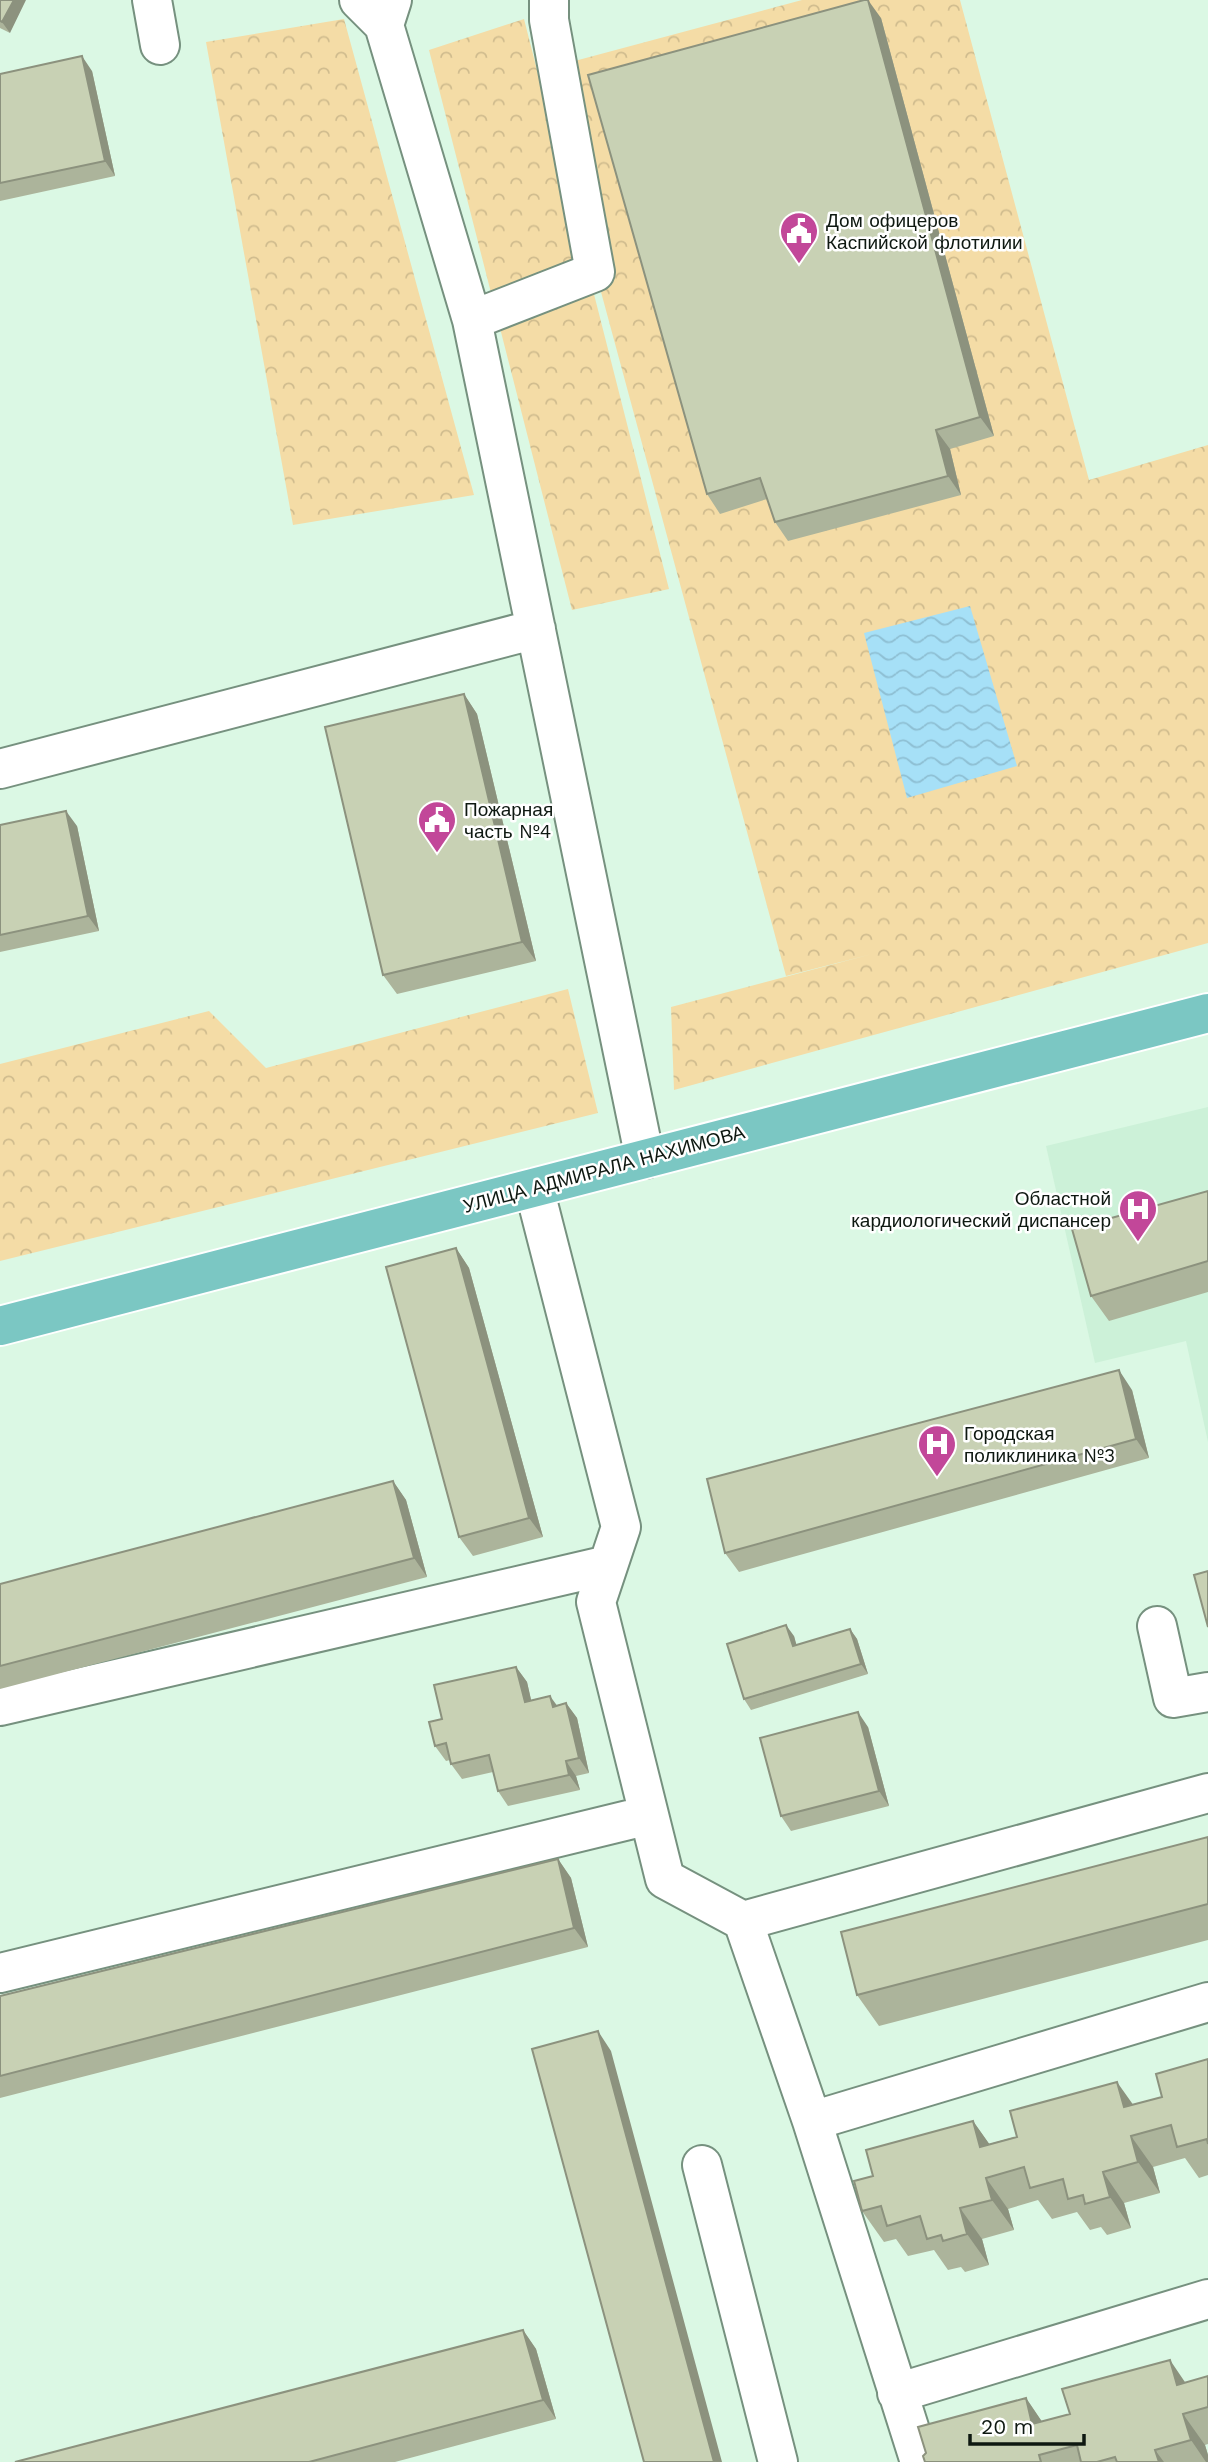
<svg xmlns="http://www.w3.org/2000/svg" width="1208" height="2462" viewBox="0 0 1208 2462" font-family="'Work Sans',sans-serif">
  <defs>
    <pattern id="forest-crowns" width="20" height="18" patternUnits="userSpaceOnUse" patternTransform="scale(1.75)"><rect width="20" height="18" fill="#f4dca6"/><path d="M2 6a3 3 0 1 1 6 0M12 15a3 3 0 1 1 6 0" fill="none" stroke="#d0bc8e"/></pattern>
    <pattern id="water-waves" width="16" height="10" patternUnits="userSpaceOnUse" patternTransform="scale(1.75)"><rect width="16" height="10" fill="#a6e0f7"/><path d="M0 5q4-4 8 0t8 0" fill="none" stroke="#8ebfd3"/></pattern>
  </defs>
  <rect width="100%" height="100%" fill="#dbf8e4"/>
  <path fill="#ccf1d8" d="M1208,1107V1442L1186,1341L1095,1363L1046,1146Z"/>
  <path fill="url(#forest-crowns)" d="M802,0H960L1089,480L1208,445V943L674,1090L671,1007L872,954L786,976L541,70Z
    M344,19L474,495L293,525L206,42Z
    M524,19L669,589L572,610L429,50Z
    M568,989L598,1113L0,1261V1064L209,1011L266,1068Z"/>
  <path fill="url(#water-waves)" d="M970,606L1017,766L907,798L864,633Z"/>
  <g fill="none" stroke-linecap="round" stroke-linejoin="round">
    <defs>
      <path id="minor" d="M152,0L160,45
        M359,0L384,25
        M392,0L384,25L472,320L645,1159
        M472,320L595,272L549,20V0
        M0,769L536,629
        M534,1188L621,1527L596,1602L665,1879L743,1921L812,2121L920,2462
        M1157,1626L1173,1698L1208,1692
        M0,1706L608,1565
        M743,1921L1208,1793
        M0,1973L649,1815
        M812,2121L1208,2002
        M702,2165L778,2462
        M897,2393L1208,2299"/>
      <path id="major" d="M0,1326L1208,1013"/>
    </defs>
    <use href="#minor" stroke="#76917f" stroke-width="42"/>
    <use href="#major" stroke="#fff" stroke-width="42"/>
    <use href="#minor" stroke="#fff" stroke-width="38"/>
    <use href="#major" stroke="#7bc7c3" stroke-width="38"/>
  </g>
  <path fill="#acb49b" d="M0,0L10,33L0,28Z
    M881,18L994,436L950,449L961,495L788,541L775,522L767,499L720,514L707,494Z
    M92,71L115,176L0,201V74Z
    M464,694L477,714L536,961L397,994L383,975Z
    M0,825L77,826L99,931L0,952Z
    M1208,1191V1292L1109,1321L1091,1296Z
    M456,1248L469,1268L543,1537L473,1556L459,1537Z
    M1132,1390L1149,1458L739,1572L725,1553Z
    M393,1481L406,1500L427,1577L0,1689V1584Z
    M850,1629L857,1639L868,1674L751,1710L744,1699L794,1636L796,1645Z
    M516,1667L527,1682L531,1700L557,1705L566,1703L577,1718L589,1773L576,1776L580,1790L508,1806L498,1791L493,1772L462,1779L451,1764L450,1760L446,1761L435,1746L442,1719Z
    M868,1727L889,1806L791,1831L781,1816Z
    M1208,1837V1940L879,2026L857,1995Z
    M558,1859L571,1878L588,1947L0,2098V1996Z
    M1208,2059V2175L1199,2178L1185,2158L1153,2167L1160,2193L1124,2203L1131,2228L1107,2235L1101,2227L1090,2230L1077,2212L1052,2219L1038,2200L1008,2209L1014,2230L982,2239L989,2265L965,2272L961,2267L948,2270L934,2250L908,2256L896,2239L884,2242L862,2211L873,2176L973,2121L989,2144L1162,2097Z
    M523,2330L536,2349L556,2419L395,2462H15Z
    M1208,2376V2444L1205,2445L1208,2455V2462H925L1026,2398L1042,2422Z"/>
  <path fill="#8c927e" d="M14,0H26L10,33L2,22Z
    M868,0L881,18L994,436L980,417Z
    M82,56L92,71L115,176L105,161Z
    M936,430L950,449L961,495L948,476Z
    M464,694L477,714L536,961L522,942Z
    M66,811L77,826L99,931L88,916Z
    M456,1248L469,1268L543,1537L529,1518Z
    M1119,1370L1132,1390L1149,1458L1136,1439Z
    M393,1481L406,1500L427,1577L414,1558Z
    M786,1625L794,1636L800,1657L793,1646Z
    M850,1629L857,1639L868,1674L861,1664Z
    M516,1667L527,1682L535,1717L525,1702Z
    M550,1696L561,1711L553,1707Z
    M566,1703L577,1718L589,1773L579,1758Z
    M858,1712L868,1727L889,1806L879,1791Z
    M566,1761L576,1776L580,1790L569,1775Z
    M558,1859L571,1878L588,1947L574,1928Z
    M598,2031L611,2051L722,2462H714Z
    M1117,2082L1139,2113L1124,2107Z
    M973,2121L995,2152L980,2147Z
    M1131,2136L1153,2167L1160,2193L1138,2162Z
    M1103,2172L1124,2203L1131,2228L1110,2197Z
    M986,2178L1008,2209L1014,2230L992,2200Z
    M960,2208L982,2239L989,2265L967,2234Z
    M523,2330L536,2349L556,2419L543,2400Z
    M1170,2360L1191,2391L1177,2385Z
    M1026,2398L1047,2429L1032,2424Z
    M1183,2414L1205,2445L1208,2455V2462H1206L1191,2440Z
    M1155,2450L1164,2462H1159Z"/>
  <path fill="#c8d1b4" stroke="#8c927e" stroke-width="2" d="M0,0H14L2,22L0,21Z
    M864,0H868L980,417L936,430L948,476L775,522L760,478L707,494L588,75Z
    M82,56L105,161L0,183V74Z
    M464,694L522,942L383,975L325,727Z
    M66,811L88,916L0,935V825Z
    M1208,1191V1261L1091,1296L1072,1229Z
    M456,1248L529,1518L459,1537L386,1267Z
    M1119,1370L1136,1439L725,1553L707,1479Z
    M393,1481L414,1558L0,1666V1584Z
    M1208,1571V1627L1194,1575Z
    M786,1625L793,1646L850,1629L861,1664L744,1699L727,1644Z
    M516,1667L525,1702L550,1696L553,1707L566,1703L579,1758L566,1761L569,1775L498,1791L489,1755L451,1764L446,1743L435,1746L429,1722L442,1719L434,1685Z
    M858,1712L879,1791L781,1816L760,1738Z
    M1208,1837V1904L857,1995L841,1932Z
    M558,1859L574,1928L0,2076V1996Z
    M598,2031L714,2462H644L532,2049Z
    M1208,2059V2144L1207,2139L1177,2147L1171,2125L1131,2136L1138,2162L1103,2172L1110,2197L1085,2204L1083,2195L1068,2199L1063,2179L1030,2188L1024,2167L986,2178L992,2200L960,2208L967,2234L943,2241L941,2235L927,2239L920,2216L887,2226L881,2206L862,2211L854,2181L873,2176L866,2150L973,2121L980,2147L1017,2137L1010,2111L1117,2082L1124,2107L1162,2097L1156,2074Z
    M523,2330L543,2400L309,2462H15Z
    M1170,2360L1177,2385L1208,2376V2407L1183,2414L1191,2440L1155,2450L1159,2462H1117L1115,2457L1097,2462H1081L1077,2445L1039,2455L1041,2462H925L923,2456L926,2453L918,2427L1026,2398L1032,2424L1070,2414L1062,2389Z"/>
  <defs>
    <symbol id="civic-pin" viewBox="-11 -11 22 30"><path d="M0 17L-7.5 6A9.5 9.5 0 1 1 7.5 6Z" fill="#c24799" stroke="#fff"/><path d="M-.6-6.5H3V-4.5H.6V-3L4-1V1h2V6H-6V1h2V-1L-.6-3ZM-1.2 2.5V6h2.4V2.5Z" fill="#fff"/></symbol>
    <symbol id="hospital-pin" viewBox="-11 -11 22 30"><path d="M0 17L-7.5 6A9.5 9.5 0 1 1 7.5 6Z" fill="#c24799" stroke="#fff"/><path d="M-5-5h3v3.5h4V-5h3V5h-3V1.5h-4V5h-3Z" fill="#fff"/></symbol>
  </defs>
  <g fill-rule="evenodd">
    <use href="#civic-pin" x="777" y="209" width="44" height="60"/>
    <use href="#civic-pin" x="415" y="798" width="44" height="60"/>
    <use href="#hospital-pin" x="1116" y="1187" width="44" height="60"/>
    <use href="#hospital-pin" x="915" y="1422" width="44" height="60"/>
  </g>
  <g text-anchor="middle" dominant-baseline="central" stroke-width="5" stroke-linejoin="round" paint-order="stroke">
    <g font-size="19" fill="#0e1811" stroke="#fff" text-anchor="start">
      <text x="826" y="220">Дом офицеров<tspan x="826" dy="22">Каспийской флотилии</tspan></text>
      <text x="464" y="809">Пожарная<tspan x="464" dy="22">часть №4</tspan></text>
      <text x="1111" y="1198" text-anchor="end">Областной<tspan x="1111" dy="22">кардиологический диспансер</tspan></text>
      <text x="964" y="1433">Городская<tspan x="964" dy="22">поликлиника №3</tspan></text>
    </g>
    <g font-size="19" fill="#0e1811" stroke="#fff">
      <text transform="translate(604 1169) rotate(-15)">УЛИЦА АДМИРАЛА НАХИМОВА</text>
    </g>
  </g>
  <path d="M970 2434v10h114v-10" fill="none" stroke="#0e1811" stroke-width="3.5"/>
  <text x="981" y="2434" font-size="21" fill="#0e1811" stroke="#ffffff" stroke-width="5" paint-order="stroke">20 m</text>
</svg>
